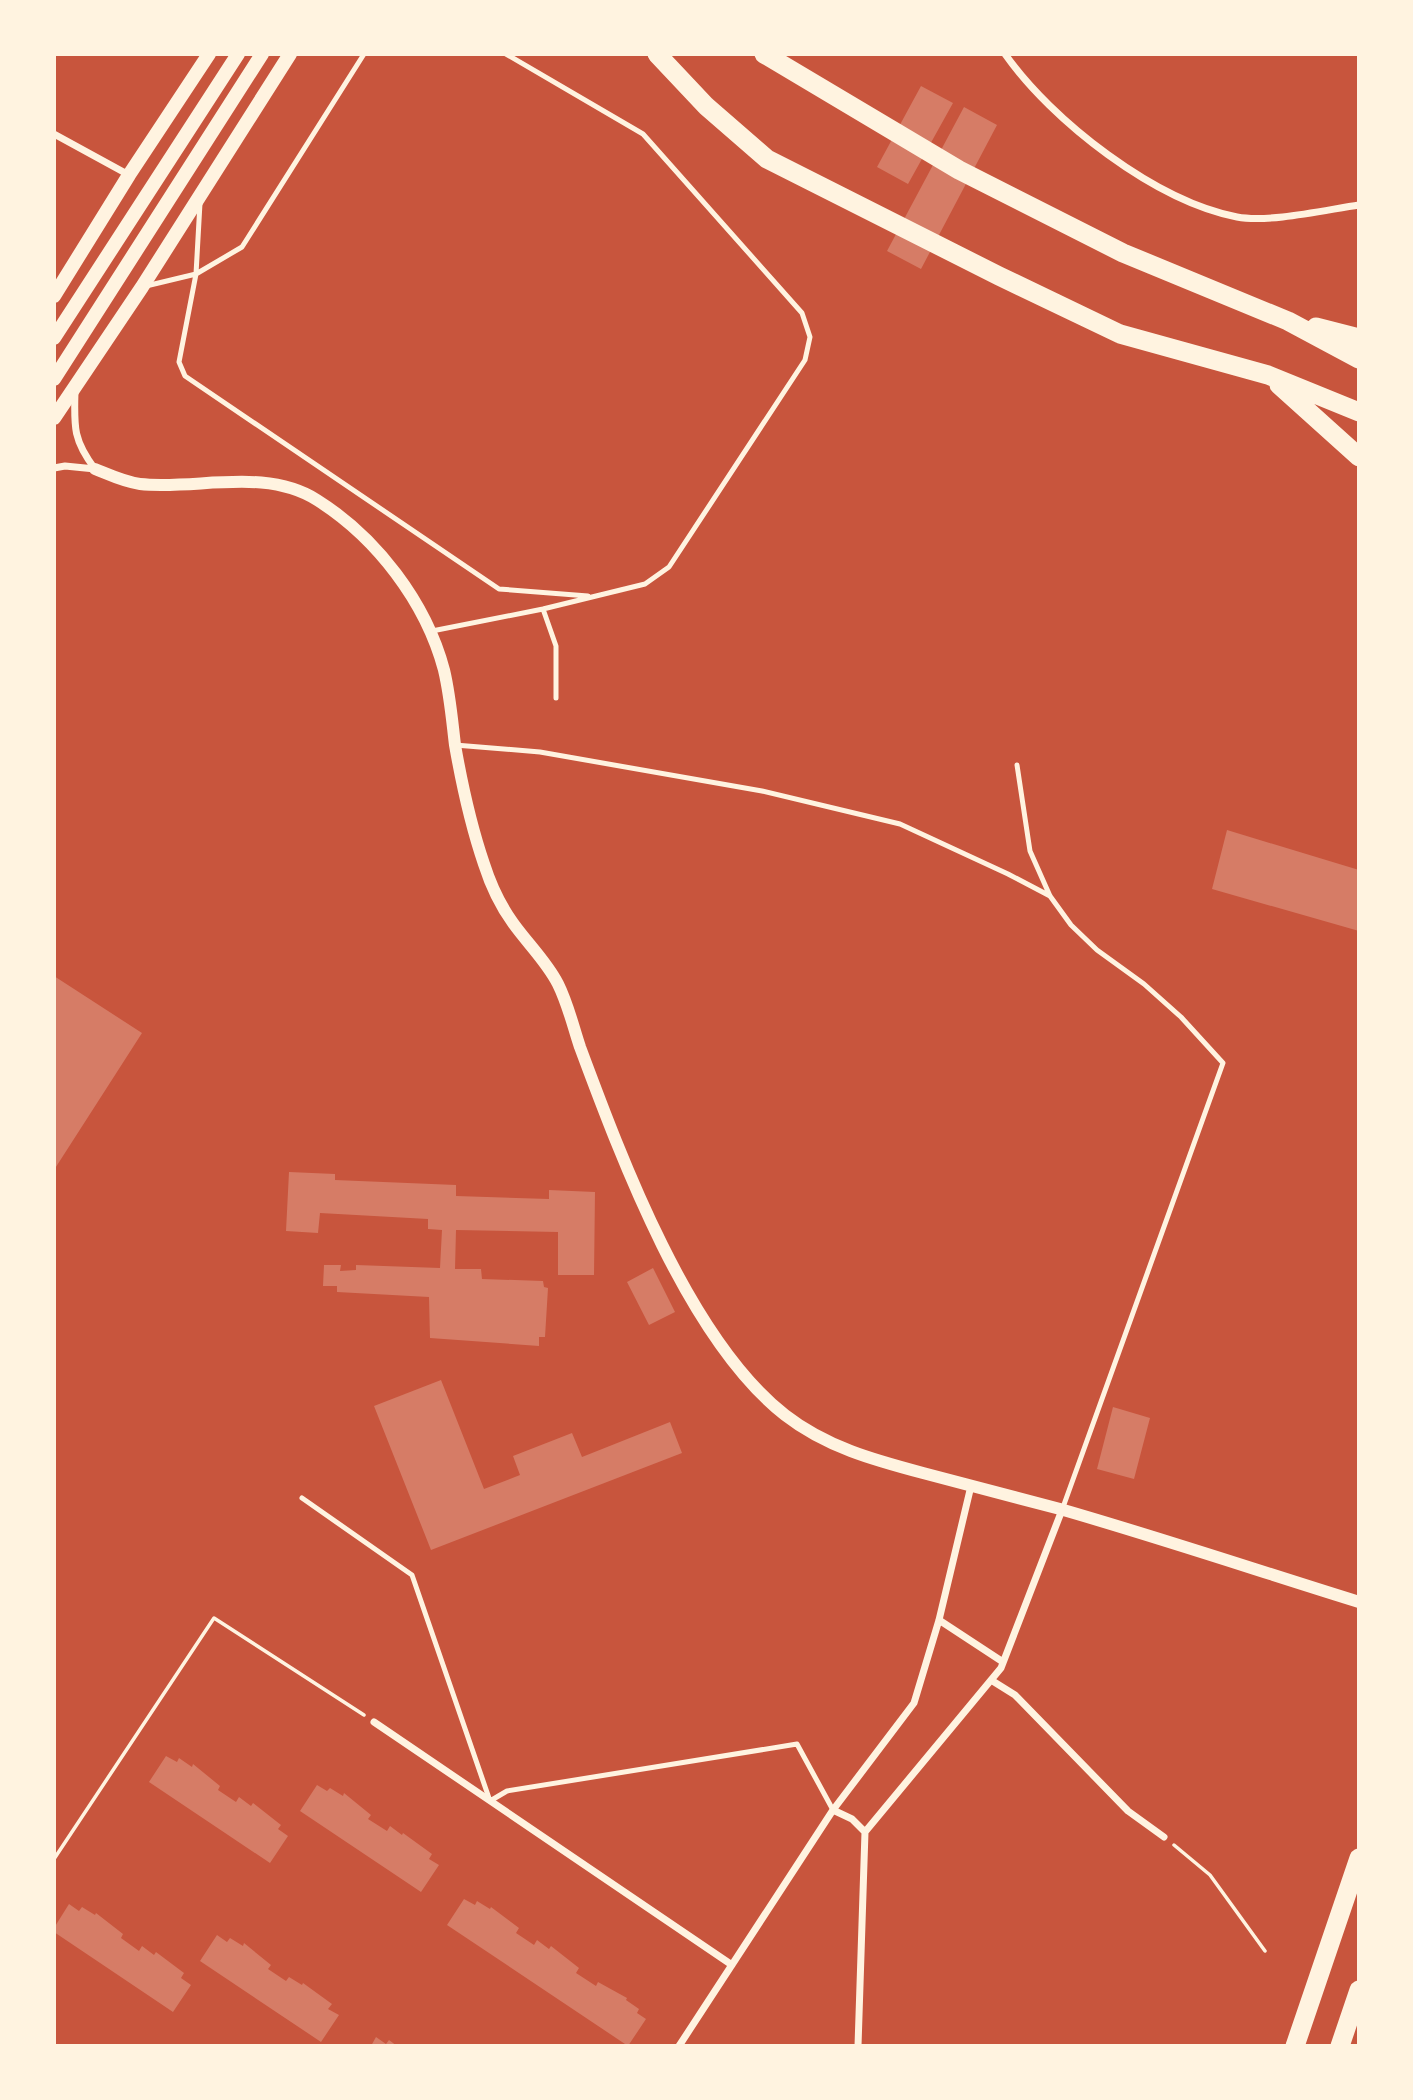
<svg xmlns="http://www.w3.org/2000/svg" width="1413" height="2100" viewBox="0 0 1413 2100" font-family="'Zilla Slab',serif">
  <rect width="100%" height="100%" fill="#c8553d"/>
  <path fill="#d67c66" d="M921,86L953,103L908,184L877,167Z
    M964,107L997,125L921,269L887,251Z
    M1227,830L1359,870V931L1212,889Z
    M54,976L142,1033L54,1170Z
    M289,1172L335,1174V1180L456,1185V1196L549,1199V1190L595,1192L594,1275H558V1232L456,1230L455,1269H481L482,1279L543,1281L544,1287L548,1288L545,1337H539V1346L430,1338L429,1297L337,1292V1286H323L324,1265H341L340,1271L356,1270V1265L440,1268L442,1230L428,1229V1219L320,1213L318,1233L286,1231Z
    M653,1268L675,1312L649,1325L627,1282Z
    M441,1380L484,1489L520,1475L513,1456L572,1433L582,1457L670,1422L682,1453L431,1550L374,1406Z
    M1113,1407L1150,1418L1134,1479L1097,1469Z
    M166,1756L177,1762L179,1758L192,1767L193,1764L220,1786L218,1790L236,1802L239,1797L251,1806L253,1803L281,1825L278,1829L288,1836L270,1863L149,1782Z
    M317,1785L327,1791L330,1788L343,1796L344,1793L371,1815L368,1819L387,1831L390,1826L402,1835L403,1833L432,1854L429,1859L439,1865L421,1892L300,1811Z
    M464,1899L475,1905L477,1901L490,1909L491,1907L519,1928L516,1933L534,1945L537,1940L549,1949L551,1946L579,1968L576,1973L596,1986L598,1982L627,1998L626,2000L639,2009L637,2013L646,2019L628,2046L447,1925Z
    M69,1904L79,1911L82,1907L95,1915L96,1913L123,1934L121,1938L139,1951L142,1946L154,1955L156,1952L184,1973L181,1978L191,1985L173,2012L54,1932V1928Z
    M217,1935L227,1942L230,1938L243,1946L244,1943L271,1965L268,1969L286,1981L289,1977L302,1985L303,1983L332,2004L328,2009L339,2015L321,2042L200,1961Z
    M376,2037L386,2044L389,2040L397,2046H371Z"/>
  <g fill="none" stroke-linecap="round" stroke-linejoin="round">
    <path stroke="#fff3e0" stroke-width="3.5" d="M1174,1845L1210,1875L1265,1951
      M54,1859L214,1618L364,1715"/>
    <path stroke="#fff3e0" stroke-width="5" d="M200,203L196,274L179,362L185,376L499,589L588,596
      M146,286L196,274L242,247L364,54
      M543,609L556,646V698
      M432,631L543,609L645,584L669,567L805,360L810,337L802,313L643,134L506,54
      M455,745L540,752L762,791L900,824L1008,874L1050,896
      M1017,765L1030,851L1050,896L1071,925L1097,950L1144,984L1181,1017L1223,1063L1062,1510
      M302,1498L412,1575L490,1801L507,1791L797,1744L833,1810"/>
    <path stroke="#fff3e0" stroke-width="7" d="M1005,54C1052,121 1155,201 1237,217C1269,223 1325,210 1359,205
      M54,134L129,175
      M54,468L65,466L95,469C73,440 74,427 75,391
      M939,1620L1003,1662
      M991,1680L1015,1695L1128,1811L1164,1837
      M374,1722L732,1965
      M833,1810L852,1819L865,1832
      M679,2046L833,1810L914,1703L939,1620L971,1486
      M858,2046L865,1832L1001,1668L1062,1510"/>
    <path stroke="#fff3e0" stroke-width="12" d="M95,469C110,475 124,482 140,484C197,490 265,467 317,500C376,537 426,602 444,670C450,695 452,720 455,745C462,785 471,826 484,864C491,886 500,905 513,923C528,944 547,962 558,984C568,1004 573,1026 580,1047C622,1160 689,1340 785,1415C826,1447 874,1460 923,1473C969,1485 1015,1497 1060,1509C1161,1538 1259,1571 1359,1602"/>
    <path stroke="#fff3e0" stroke-width="14" d="M54,296L129,175L209,54
      M54,338L238,54
      M54,379L262,54
      M54,418L142,287L290,54"/>
    <path stroke="#fff3e0" stroke-width="19" d="M657,54L706,106L767,159L999,276L1120,334L1268,375L1359,412
      M764,54L959,170L1123,253L1288,321L1359,359
      M1316,327L1359,338
      M1279,385L1359,457
      M1295,2046L1359,1858
      M1340,2046L1359,1990"/>
  </g>
  <rect width="1413" height="2100" fill="none" stroke="#fff3e0" stroke-width="112"/>
</svg>
